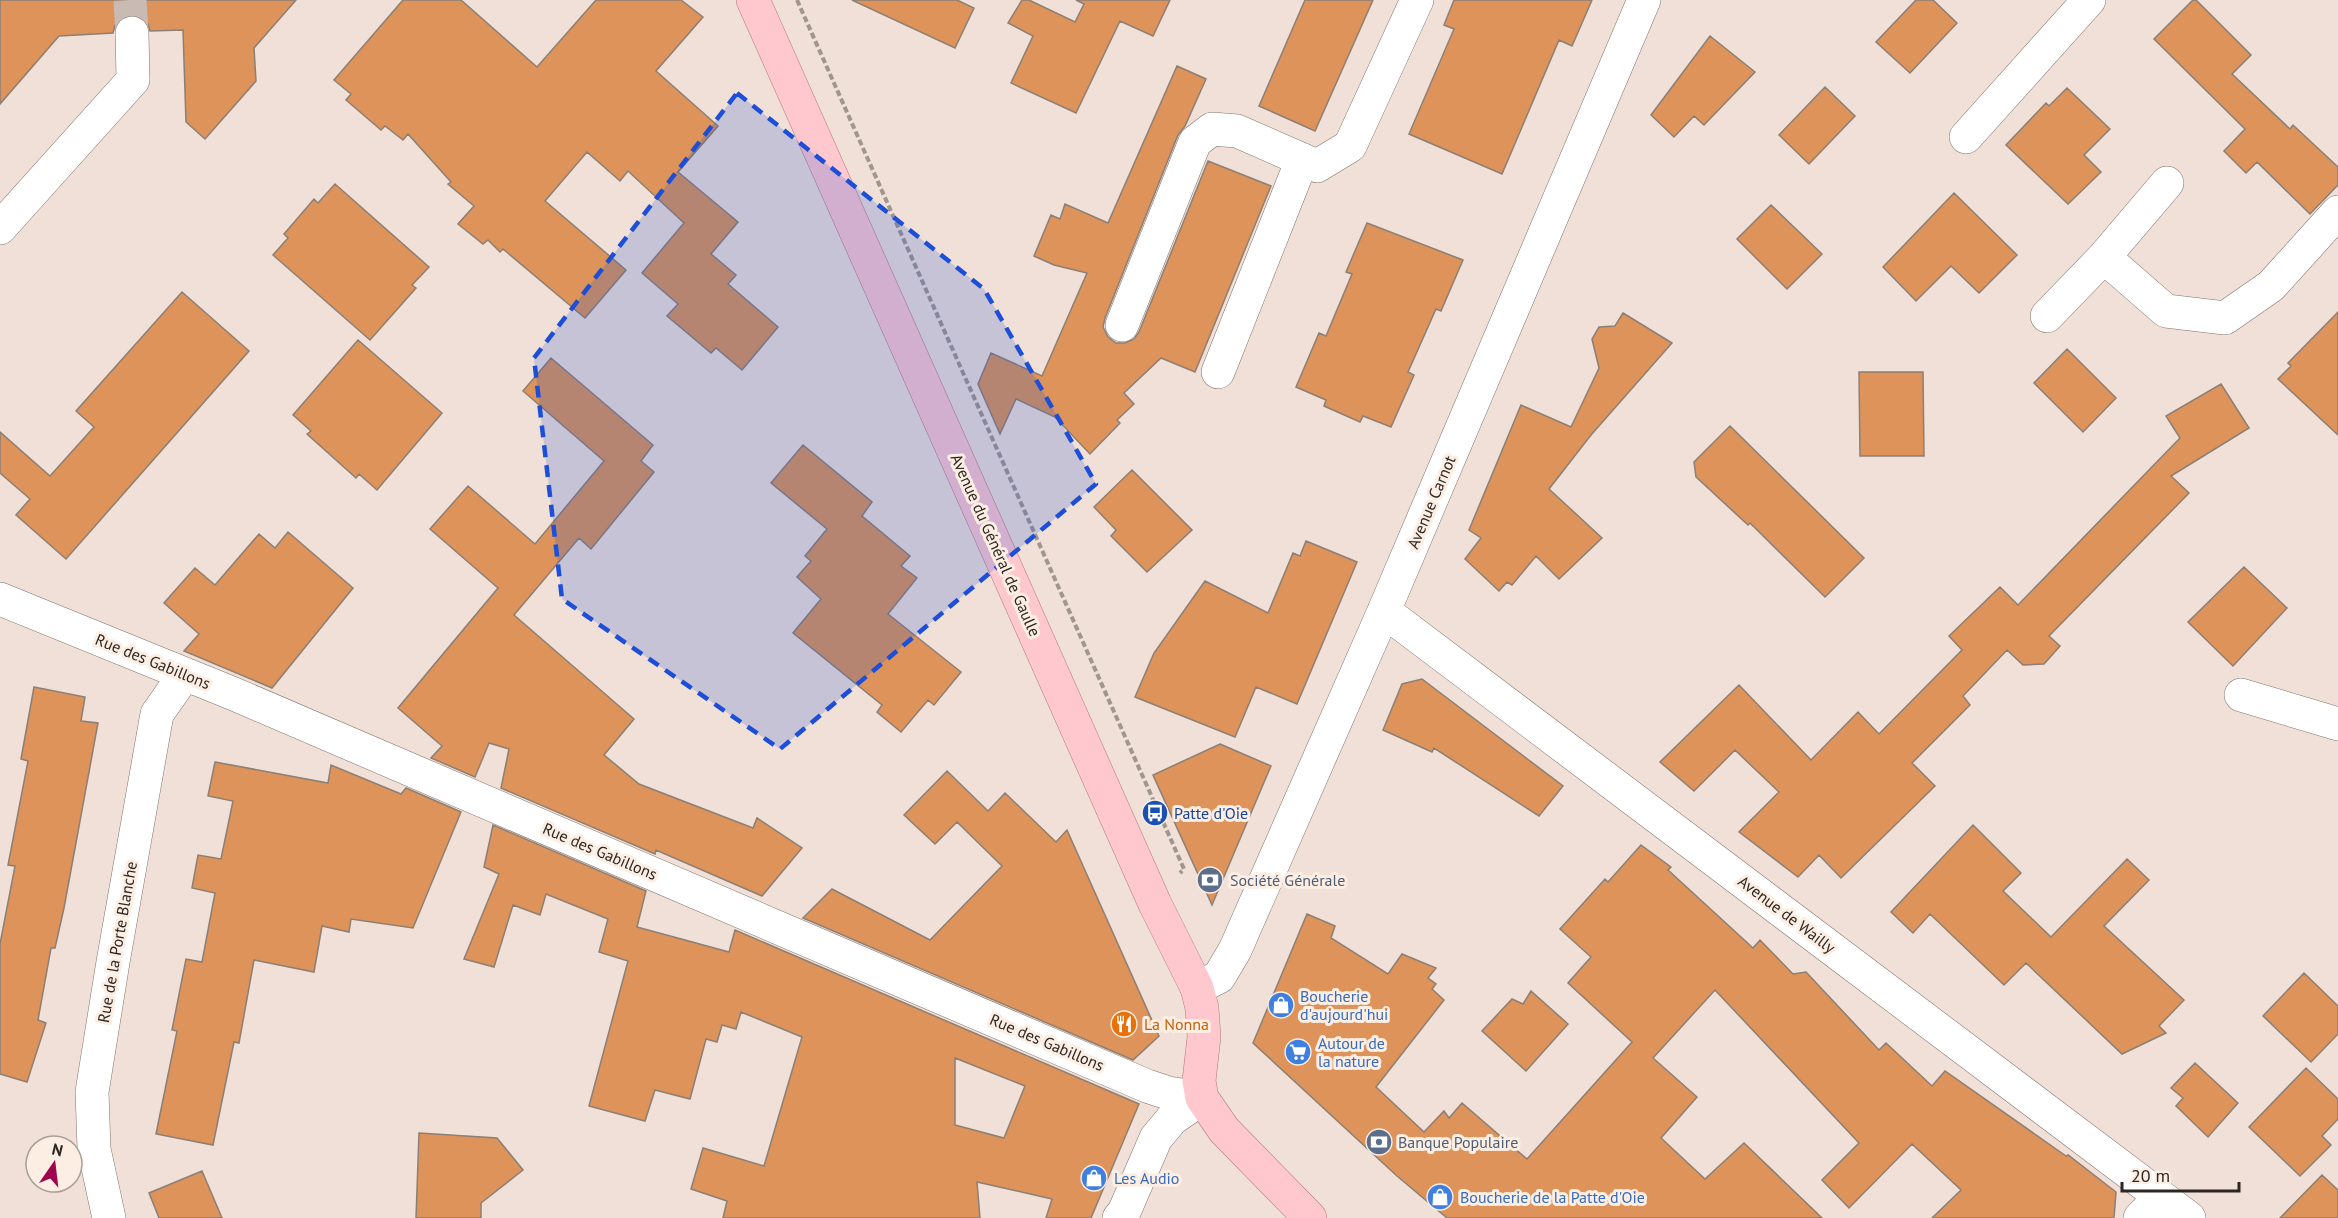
<svg xmlns="http://www.w3.org/2000/svg" width="2338" height="1218" viewBox="0 0 2338 1218" font-family="'PT Sans',sans-serif">
  <rect width="100%" height="100%" fill="#f0e0d7"/>
  <path fill="#dd9359" stroke="#8c7f75" stroke-width="1.5" fill-rule="evenodd" d="M0,0H296L254,48L256,81L205,139L186,122L183,30L150,31L148,24L141,17L132,14L122,17L115,25L113,33L59,36L0,104Z
    M403,0H461L537,67L596,0H681L703,17L656,71L718,126L678,172L738,222L711,254L736,275L728,284L778,327L742,370L716,348L711,353L667,316L678,304L642,273L684,223L628,171L620,181L587,152L545,201L626,270L585,318L503,249L500,252L488,240L483,244L458,224L474,206L448,184L451,182L408,134L403,140L385,126L381,130L346,100L351,94L334,80Z
    M852,0H957L974,8L955,48Z
    M1022,0H1029L1075,22L1084,4L1076,0H1170L1153,36L1120,21L1076,113L1011,83L1033,36L1008,23Z
    M1305,0H1373L1315,131L1259,106Z
    M1454,0H1592L1572,46L1559,40L1502,174L1409,134L1454,29L1444,25Z
    M1916,0H1933L1957,23L1910,73L1876,42Z
    M2193,0H2196L2251,55L2232,74L2290,129L2293,125L2338,167V185L2310,214L2257,162L2246,173L2224,151L2245,129L2154,39Z
    M1710,36L1755,72L1704,125L1694,116L1674,137L1651,115Z
    M1177,66L1206,79L1185,126L1178,135L1105,318L1103,327L1108,337L1116,343H1125L1134,339L1139,332L1208,161L1271,186L1195,372L1161,358L1124,393L1134,404L1117,420L1120,423L1090,454L1055,417L1016,399L1000,434L978,384L991,353L1042,376L1087,273L1054,265L1034,256L1051,215L1060,219L1065,204L1108,223Z
    M1825,87L1855,116L1809,164L1779,135Z
    M2067,88L2110,129L2084,155L2101,172L2068,204L2006,145L2046,103L2049,106Z
    M335,184L429,267L412,285L416,288L370,340L273,255L288,238L284,234L314,199L318,203Z
    M1954,193L2017,255L1979,293L1951,266L1916,301L1883,267Z
    M1771,205L1822,254L1787,289L1737,239Z
    M1367,223L1463,260L1441,311L1436,309L1408,372L1414,375L1391,427L1363,416L1360,422L1324,406L1326,400L1296,387L1319,333L1326,336L1352,274L1346,272Z
    M182,292L249,351L66,559L16,515L30,499L0,473V432L50,476L94,427L76,411Z
    M2338,312V435L2278,379L2291,366L2288,363Z
    M1623,313L1672,343L1591,435L1549,489L1602,538L1559,579L1536,556L1512,585L1507,582L1499,591L1465,559L1481,538L1469,530L1521,405L1571,427L1599,368L1592,339L1599,327L1615,326Z
    M358,340L442,413L377,490L359,474L356,478L307,434L311,431L293,415Z
    M2067,349L2116,398L2083,432L2034,383Z
    M551,358L653,445L641,461L654,472L591,549L579,538L514,615L634,719L604,755L639,784L753,828L757,818L802,848L762,896L656,850L655,854L501,788L509,749L489,743L475,777L431,758L442,746L398,708L498,588L430,529L468,486L535,544L604,461L523,391Z
    M1859,372H1923L1924,456H1860Z
    M2221,384L2249,428L2171,476L2189,493L2049,636L2060,646L2044,664L2023,665L2007,650L1963,696L1970,705L1912,763L1935,786L1841,878L1819,855L1798,877L1739,832L1779,792L1735,750L1694,791L1660,762L1739,685L1811,760L1858,712L1879,734L1962,650L1949,636L2000,587L2018,605L2180,438L2166,416Z
    M1730,426L1864,558L1825,597L1750,523L1748,525L1696,477L1694,462Z
    M803,445L872,502L862,516L910,556L901,566L917,578L888,614L961,672L934,705L928,700L901,732L877,712L882,705L793,633L821,599L797,577L811,561L805,556L827,529L771,483Z
    M1132,470L1192,530L1147,572L1111,536L1116,530L1094,507Z
    M288,532L353,588L272,688L184,651L199,634L164,603L195,568L215,585L259,534L275,548Z
    M1306,541L1357,562L1297,704L1256,687L1235,737L1135,697L1154,653L1205,581L1268,613L1293,553L1300,556Z
    M2244,567L2287,608L2233,666L2188,622Z
    M1422,679L1563,786L1539,816L1434,748L1432,752L1383,730L1402,684Z
    M34,687L85,697L81,721L98,723L64,908L55,948H51L38,1020L46,1023L27,1082L0,1074V944L15,866L8,865L28,761L21,759Z
    M1220,744L1271,766L1212,905L1153,775Z
    M215,762L328,783L331,765L401,794L406,788L461,812L413,928L351,919L349,932L322,926L314,972L254,960L239,1043L234,1042L213,1145L156,1134L177,1031L172,1030L186,959L202,962L215,893L192,888L198,855L221,859L233,801L208,796Z
    M947,771L988,811L1005,793L1056,842L1067,830L1159,1036L1133,1060L803,918L832,889L930,940L1002,866L957,822L935,844L904,815Z
    M493,825L646,891L637,927L729,952L735,930L1139,1104L1091,1218H1046L1052,1199L977,1182L980,1218H723L727,1201L691,1189L703,1148L764,1166L802,1037L741,1012L736,1029L722,1025L717,1042L706,1039L690,1099L655,1090L645,1121L589,1106L628,961L599,952L608,919L546,894L540,915L513,905L494,967L464,959L499,874L484,867ZM955,1058L1025,1086L1004,1138L955,1125Z
    M1973,825L2021,873L2003,891L2051,937L2127,859L2149,880L2104,926L2184,1000L2159,1026L2166,1033L2122,1054L2026,963L2004,985L1930,914L1913,933L1891,912Z
    M1641,845L1671,867L1668,870L1753,948L1760,940L1793,974L1806,972L1879,1050L1886,1043L1932,1086L1945,1071L2066,1156L2068,1155L2116,1192L2114,1218H1932L1961,1190L1912,1144L1849,1208L1822,1180L1859,1143L1715,990L1653,1058L1697,1097L1661,1138L1705,1179L1744,1143L1822,1218H1447L1397,1176L1253,1043L1307,914L1335,926L1331,938L1388,974L1402,954L1436,968L1428,978L1436,984L1432,989L1444,1000L1376,1087L1424,1132L1444,1111L1449,1118L1462,1103L1527,1159L1632,1042L1568,983L1591,957L1560,929L1605,879L1608,882Z
    M2304,973L2338,1006V1034L2311,1062L2263,1016Z
    M1531,991L1568,1024L1526,1071L1482,1031L1512,999L1523,1004Z
    M2195,1063L2238,1103L2208,1137L2176,1106L2183,1098L2171,1088Z
    M2306,1068L2338,1099V1119L2322,1136L2331,1145L2300,1176L2249,1127Z
    M419,1133L497,1138L523,1170L481,1203V1218H416Z
    M202,1171L222,1218H159L149,1193Z
    M2322,1175L2338,1190V1218H2280Z"/>
  <g fill="none" stroke-linecap="round" stroke-linejoin="round">
    <path stroke="#c9bbb3" stroke-width="33" stroke-dasharray="33 16" stroke-linecap="butt" d="M130,0L132,33"/>
    <defs>
      <path id="minor" d="M1966,137L2089,0
        M0,228L133,80L132,33
        M2104,257L2167,183
        M2047,316L2104,257L2166,311L2225,318L2271,286L2338,212
        M1122,325L1195,142L1212,129L1237,131L1317,166L1350,146L1417,0
        M1218,372L1302,160
        M0,599L234,694L1147,1086L1168,1093L1202,1098
        M1384,611L2189,1218
        M2241,695L2338,724
        M1197,988L1219,977L1235,950L1384,611L1644,0
        M109,1218L94,1149L92,1092L113,962L157,714L185,674
        M1119,1218L1124,1212L1156,1138L1172,1119L1202,1098
        M2140,1218L2161,1197"/>
      <path id="major" d="M753,0L1155,904L1197,988L1202,1008L1204,1037L1199,1081L1202,1098L1224,1130L1310,1218"/>
    </defs>
    <use href="#minor" stroke="#80736a" stroke-width="34"/>
    <use href="#major" stroke="#b6777d" stroke-width="34"/>
    <path stroke="#a1958f" stroke-width="4" stroke-dasharray="6 3" stroke-linecap="butt" d="M797,0L1184,869L1180,873"/>
    <use href="#minor" stroke="#fff" stroke-width="33"/>
    <use href="#major" stroke="#ffc7ce" stroke-width="33"/>
  </g>
  <path fill="#1d4ed8" fill-opacity="0.2" stroke="#1d4ed8" stroke-width="4.5" stroke-dasharray="12 8" stroke-linejoin="round" d="M737,93L984,289L1096,484L780,749L562,599L534,358Z"/>
  <defs>
    <symbol id="bus-disc" viewBox="-11 -11 22 22"><circle r="9.5" fill="#1a4fb4" stroke="#fdeee4"/><path d="M-5-6H5V4H4V6H2V4H-2V6H-4V4H-5ZM-3.5-4V0h7V-4ZM-3.5 1.2v1.5H-2V1.2ZM2 1.2v1.5H3.5V1.2Z" fill="#fff"/></symbol>
    <symbol id="bank-disc" viewBox="-11 -11 22 22"><circle r="9.5" fill="#5c6f8a" stroke="#fdeee4"/><path d="M-6-4H6V4H-6ZM0-2.3a2.3 2.3 0 1 0 0 4.6a2.3 2.3 0 1 0 0-4.6Z" fill="#fff"/></symbol>
    <symbol id="shop-disc" viewBox="-11 -11 22 22"><circle r="9.5" fill="#3f7fe0" stroke="#fdeee4"/><path d="M-5-2.5h2.3a2.7 3.5 0 0 1 5.4 0H5L5.5 6h-11ZM-1.5-2.5h3a1.5 2.3 0 0 0-3 0Z" fill="#fff"/></symbol>
    <symbol id="restaurant-disc" viewBox="-11 -11 22 22"><circle r="9.5" fill="#e8710a" stroke="#fdeee4"/><path d="M-5-6h1v4h1v-4h1v4h1v-4h1v5L-1.5 .5V6h-2V.5L-5-1ZM5-6V6H3V1.5H1.5Q1.5-4 5-6Z" fill="#fff"/></symbol>
    <symbol id="supermarket-disc" viewBox="-11 -11 22 22"><circle r="9.5" fill="#3f7fe0" stroke="#fdeee4"/><path d="M-6-5.5h2.5l.6 2H6L4.5 2H-2.5L-4.4-4H-6ZM-1.5 3.2a1.3 1.3 0 1 0 .1 0ZM3 3.2a1.3 1.3 0 1 0 .1 0Z" fill="#fff"/></symbol>
  </defs>
  <g fill-rule="evenodd">
    <use href="#bus-disc" x="1140" y="798" width="30" height="30"/>
    <use href="#bank-disc" x="1195" y="865" width="30" height="30"/>
    <use href="#shop-disc" x="1266" y="990" width="30" height="30"/>
    <use href="#restaurant-disc" x="1109" y="1009" width="30" height="30"/>
    <use href="#supermarket-disc" x="1283" y="1037" width="30" height="30"/>
    <use href="#bank-disc" x="1364" y="1127" width="30" height="30"/>
    <use href="#shop-disc" x="1079" y="1163" width="30" height="30"/>
    <use href="#shop-disc" x="1425" y="1182" width="30" height="30"/>
  </g>
  <g text-anchor="middle" dominant-baseline="central" stroke-width="6" stroke-linejoin="round" paint-order="stroke">
    <g font-size="16" fill="#2d2724" stroke="#fdeee4">
      <text transform="translate(1431 502) rotate(-67)">Avenue Carnot</text>
      <text transform="translate(996 545) rotate(66)">Avenue du Général de Gaulle</text>
      <text transform="translate(153 661) rotate(22)">Rue des Gabillons</text>
      <text transform="translate(600 851) rotate(23)">Rue des Gabillons</text>
      <text transform="translate(1787 914) rotate(37)">Avenue de Wailly</text>
      <text transform="translate(117 942) rotate(-80)">Rue de la Porte Blanche</text>
      <text transform="translate(1047 1042) rotate(23)">Rue des Gabillons</text>
    </g>
    <g font-size="16" fill="#164399" stroke="#fdeee4" text-anchor="start">
      <text x="1174" y="813">Patte d'Oie</text>
    </g>
    <g font-size="16" fill="#4e5e75" stroke="#fdeee4" text-anchor="start">
      <text x="1230" y="880">Société Générale</text>
      <text x="1398" y="1142">Banque Populaire</text>
    </g>
    <g font-size="16" fill="#366cbe" stroke="#fdeee4" text-anchor="start">
      <text x="1300" y="996">Boucherie<tspan x="1300" dy="18">d'aujourd'hui</tspan></text>
      <text x="1318" y="1043">Autour de<tspan x="1318" dy="18">la nature</tspan></text>
      <text x="1114" y="1178">Les Audio</text>
      <text x="1460" y="1197">Boucherie de la Patte d'Oie</text>
    </g>
    <g font-size="16" fill="#c56008" stroke="#fdeee4" text-anchor="start">
      <text x="1144" y="1024">La Nonna</text>
    </g>
  </g>
  <g transform="translate(54 1164) rotate(14)"><circle r="28" fill="#fdeee4" stroke="#aa9e97" stroke-width="1.5"/>
  <path d="M0-4.5L10 22L0 15L-10 22Z" fill="#9d054f"/>
  <text y="-9" font-size="16" font-weight="bold" text-anchor="middle" fill="#2d2724">N</text>
  </g>
  <path d="M2122 1182v9h117v-9" fill="none" stroke="#2d2724" stroke-width="3"/>
  <text x="2131" y="1182" font-size="18" fill="#2d2724" stroke="#fdeee4" stroke-width="4.5" paint-order="stroke">20 m</text>
</svg>
